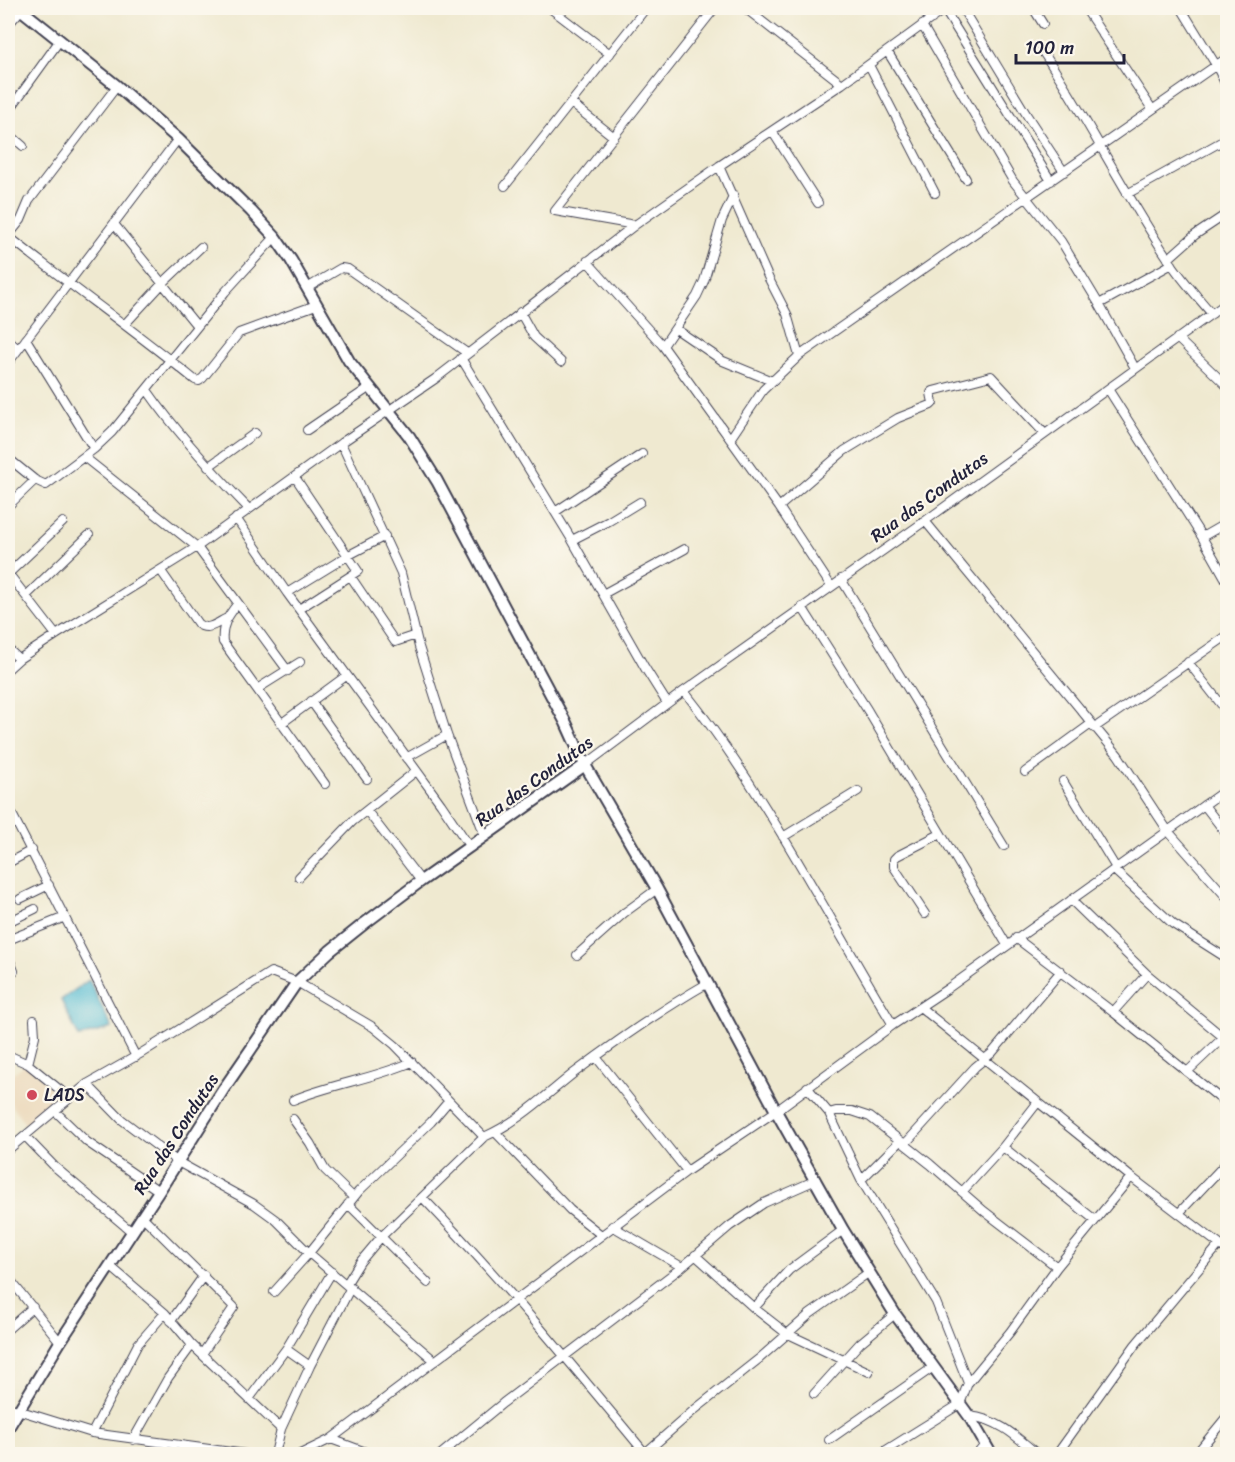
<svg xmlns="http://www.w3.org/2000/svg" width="1235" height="1462" viewBox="0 0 1235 1462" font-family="Sriracha,sans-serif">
  <rect width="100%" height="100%" fill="#fbf7ec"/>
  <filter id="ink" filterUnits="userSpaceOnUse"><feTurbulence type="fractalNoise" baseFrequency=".0167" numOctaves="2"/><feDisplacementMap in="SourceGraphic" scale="12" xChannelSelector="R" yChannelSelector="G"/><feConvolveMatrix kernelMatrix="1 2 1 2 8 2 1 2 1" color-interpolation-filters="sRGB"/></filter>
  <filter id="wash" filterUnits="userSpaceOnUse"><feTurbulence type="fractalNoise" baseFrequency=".008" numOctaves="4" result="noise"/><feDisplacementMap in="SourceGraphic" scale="24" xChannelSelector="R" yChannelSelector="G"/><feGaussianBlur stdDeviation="1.35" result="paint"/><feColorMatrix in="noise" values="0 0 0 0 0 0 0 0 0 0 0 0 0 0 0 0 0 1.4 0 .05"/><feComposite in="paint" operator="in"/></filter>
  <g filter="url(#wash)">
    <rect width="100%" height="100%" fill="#efe9d0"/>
    <path fill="#ebd8ba" d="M27,1064L64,1100L28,1129L8,1099V1076Z"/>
    <path fill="#54bbd2" stroke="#3b6e86" stroke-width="1.5" d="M89,980L112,1028L79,1037L61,1000Z"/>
  </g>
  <g filter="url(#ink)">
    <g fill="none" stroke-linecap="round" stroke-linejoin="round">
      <defs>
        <path id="street" d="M550,8L610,54
          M745,8L842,84
          M918,8L932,19
          M962,8L1028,117L1064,172
          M1033,8L1043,24
          M1085,8L1152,109
          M1181,8L1216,65L1228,89
          M944,9L1051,181
          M8,25L21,10
          M922,25L1013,181L1061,241L1099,304L1135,368
          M1041,49C1087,117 1123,192 1169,260C1181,279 1197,296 1212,314
          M887,51L966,179
          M869,65L935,193
          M571,103L614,137
          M8,112L60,40
          M772,131L818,203
          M8,133L23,146
          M719,166L769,279L787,314L799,356
          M505,186L646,8
          M1127,194L1228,138
          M114,224L197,326
          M635,225L555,211L715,8
          M8,236C69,285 134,330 195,380L199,381L203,378L239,333L316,305
          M8,236L21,220L29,201L117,86
          M1168,259L1195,235L1228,213
          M587,261L663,346L779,507L831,586
          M307,288L341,268L348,269L467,353
          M1099,304L1172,264
          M520,312L534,337L561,362
          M125,324L163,283L201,247
          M676,329L723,361L772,381
          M1177,338L1228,387
          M26,339L94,449
          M8,340L18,349
          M663,346L697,296L704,281L722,220L734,195
          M461,358L572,540L645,668L667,703
          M8,363L178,139
          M1108,389L1202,537L1228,583
          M147,390C177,433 212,471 249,509
          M307,430L370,387
          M730,439L763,390L799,356L1228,57
          M341,443L401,573L419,647L447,735L485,836
          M84,457L197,547L288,671
          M8,458L35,480L46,485L94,449L112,432L225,292L275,237
          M208,467L255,433
          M295,477L358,571L299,609
          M8,506L35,480
          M779,507L844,451L898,418L931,405L933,403L931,393L933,391L991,376L1045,434
          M555,512L642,454
          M236,518L287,593L441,804L470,847
          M925,521L1118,755L1168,831L1228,899
          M1202,537L1228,522
          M572,540L609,521L640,502
          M161,571L198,624C207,631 216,624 225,619
          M8,573L56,635
          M8,574L63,522
          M351,577L395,642L416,635
          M841,579L1004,846
          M287,593L349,555L385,536
          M603,594L685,549
          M26,596L89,535
          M238,603C228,616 221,625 223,642L325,784
          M802,607L868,711L1007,945
          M8,649L19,659
          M1188,662L1228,713
          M8,669L19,659L56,635L197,547L341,443L435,379L635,225L719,166L842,84L946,8
          M257,689L300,662
          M684,691C766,794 825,912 893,1025
          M311,701L367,779
          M282,723L346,676
          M1094,728L1228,635
          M406,758L447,735
          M585,765L684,691L925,521L1228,302
          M1025,772L1091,724
          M1063,781L1116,868
          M1204,805L1228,836
          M8,806L136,1057
          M367,811L421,881
          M783,837L858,791
          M8,863L32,850
          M1114,870L1173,924L1228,959
          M299,877L353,821L416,771
          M20,899L49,885
          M1071,900L1147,974L1223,1037
          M925,914L894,867V859L897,856L940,834
          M8,922L35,909
          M1016,938L1113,1012L1228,1105
          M8,940L65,917
          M577,955L624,913L657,889
          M8,956L14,971
          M920,1007L1131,1177L1228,1251
          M1113,1012L1147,974
          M8,1055L28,1064L70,1098
          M596,1057L687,1171
          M28,1064L35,1036L34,1020
          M1187,1072L1228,1033
          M87,1084L121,1119L178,1162L254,1204L276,1220L309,1253L435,1361
          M807,1087L829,1113L861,1180L936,1302L968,1383
          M293,1100C331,1084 373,1079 412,1062
          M55,1111L87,1142L159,1191
          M829,1113L836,1111H852L870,1117L930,1164L984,1211L1057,1267
          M293,1119L310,1143L325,1170L353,1197
          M495,1132L570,1210L600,1234
          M25,1136L55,1167L132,1232
          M905,1144L975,1067L992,1053L1061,971
          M1003,1147L1095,1220
          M8,1150L87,1084L140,1054L271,972L297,982L373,1027L395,1045L484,1137
          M861,1180L900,1141
          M962,1192L1003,1147L1038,1102
          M423,1198C501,1279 573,1366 645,1453
          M348,1204L428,1283
          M1179,1213L1228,1161
          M142,1216L234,1307L202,1354
          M612,1226L682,1267
          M695,1255L754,1308L786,1333L869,1372
          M110,1266L165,1313L192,1345L281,1429
          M8,1277L60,1342
          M347,1283L360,1262L381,1237L484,1137C517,1123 546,1095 574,1073C618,1040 661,1010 708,983
          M274,1292L309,1253L359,1191L431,1122L448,1102
          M754,1308L789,1270L843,1230
          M171,1321L204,1275
          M8,1329L33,1307
          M286,1349L310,1366
          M814,1394L860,1343L895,1314
          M249,1399L286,1349L332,1272
          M8,1407L92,1433L246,1454
          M969,1416C998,1419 1016,1436 1037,1454
          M92,1433L138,1344L165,1313
          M331,1439L371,1454
          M133,1440L168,1378L192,1345
          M829,1440L932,1368
          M275,1454L281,1429L310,1366L351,1287
          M300,1454L331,1439L687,1171L776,1111L893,1025L947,989L1228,788
          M441,1454L503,1403L682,1267L730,1226L764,1203L816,1180
          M644,1454L693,1411L760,1358L810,1314L868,1273
          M880,1454L960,1404L968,1383L1010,1332L1057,1267L1131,1177
          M977,1454L985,1445
          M1057,1454L1135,1345L1219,1245
          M1196,1454L1228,1415"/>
        <path id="secondary" d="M19,8L117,86L178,139L251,211L275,237L291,260L349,361L409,436L437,481L566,723L585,765L657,889L776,1111L843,1230L895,1314L969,1416L991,1454
          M8,1428L60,1342L159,1191L223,1090L297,982L330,951L365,923L421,881L585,765"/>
      </defs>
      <use href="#street" stroke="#414051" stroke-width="10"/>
      <use href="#secondary" stroke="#414051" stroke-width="14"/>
      <use href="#street" stroke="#fff" stroke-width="8"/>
      <use href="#secondary" stroke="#fff" stroke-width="10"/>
    </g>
  </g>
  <circle fill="#d1495b" stroke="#fbf7ec" stroke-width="2" cx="32" cy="1095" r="6"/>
  <g text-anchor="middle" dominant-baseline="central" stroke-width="4.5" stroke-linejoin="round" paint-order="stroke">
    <g font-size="18" fill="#22223b" stroke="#fbf7ec">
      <text transform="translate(929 497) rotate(-36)">Rua das Condutas</text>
      <text transform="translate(534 781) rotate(-36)">Rua das Condutas</text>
      <text transform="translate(176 1134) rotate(-57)">Rua das Condutas</text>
    </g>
    <g font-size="18" fill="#22223b" stroke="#fbf7ec" text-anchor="start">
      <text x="44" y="1095">LADS</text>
    </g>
  </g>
  <rect width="1235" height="1462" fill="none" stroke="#fbf7ec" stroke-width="30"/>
  <path d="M1016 54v9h108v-9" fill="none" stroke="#22223b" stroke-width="3"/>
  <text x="1025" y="54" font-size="18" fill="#22223b" stroke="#fbf7ec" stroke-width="4.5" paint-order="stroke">100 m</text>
</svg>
